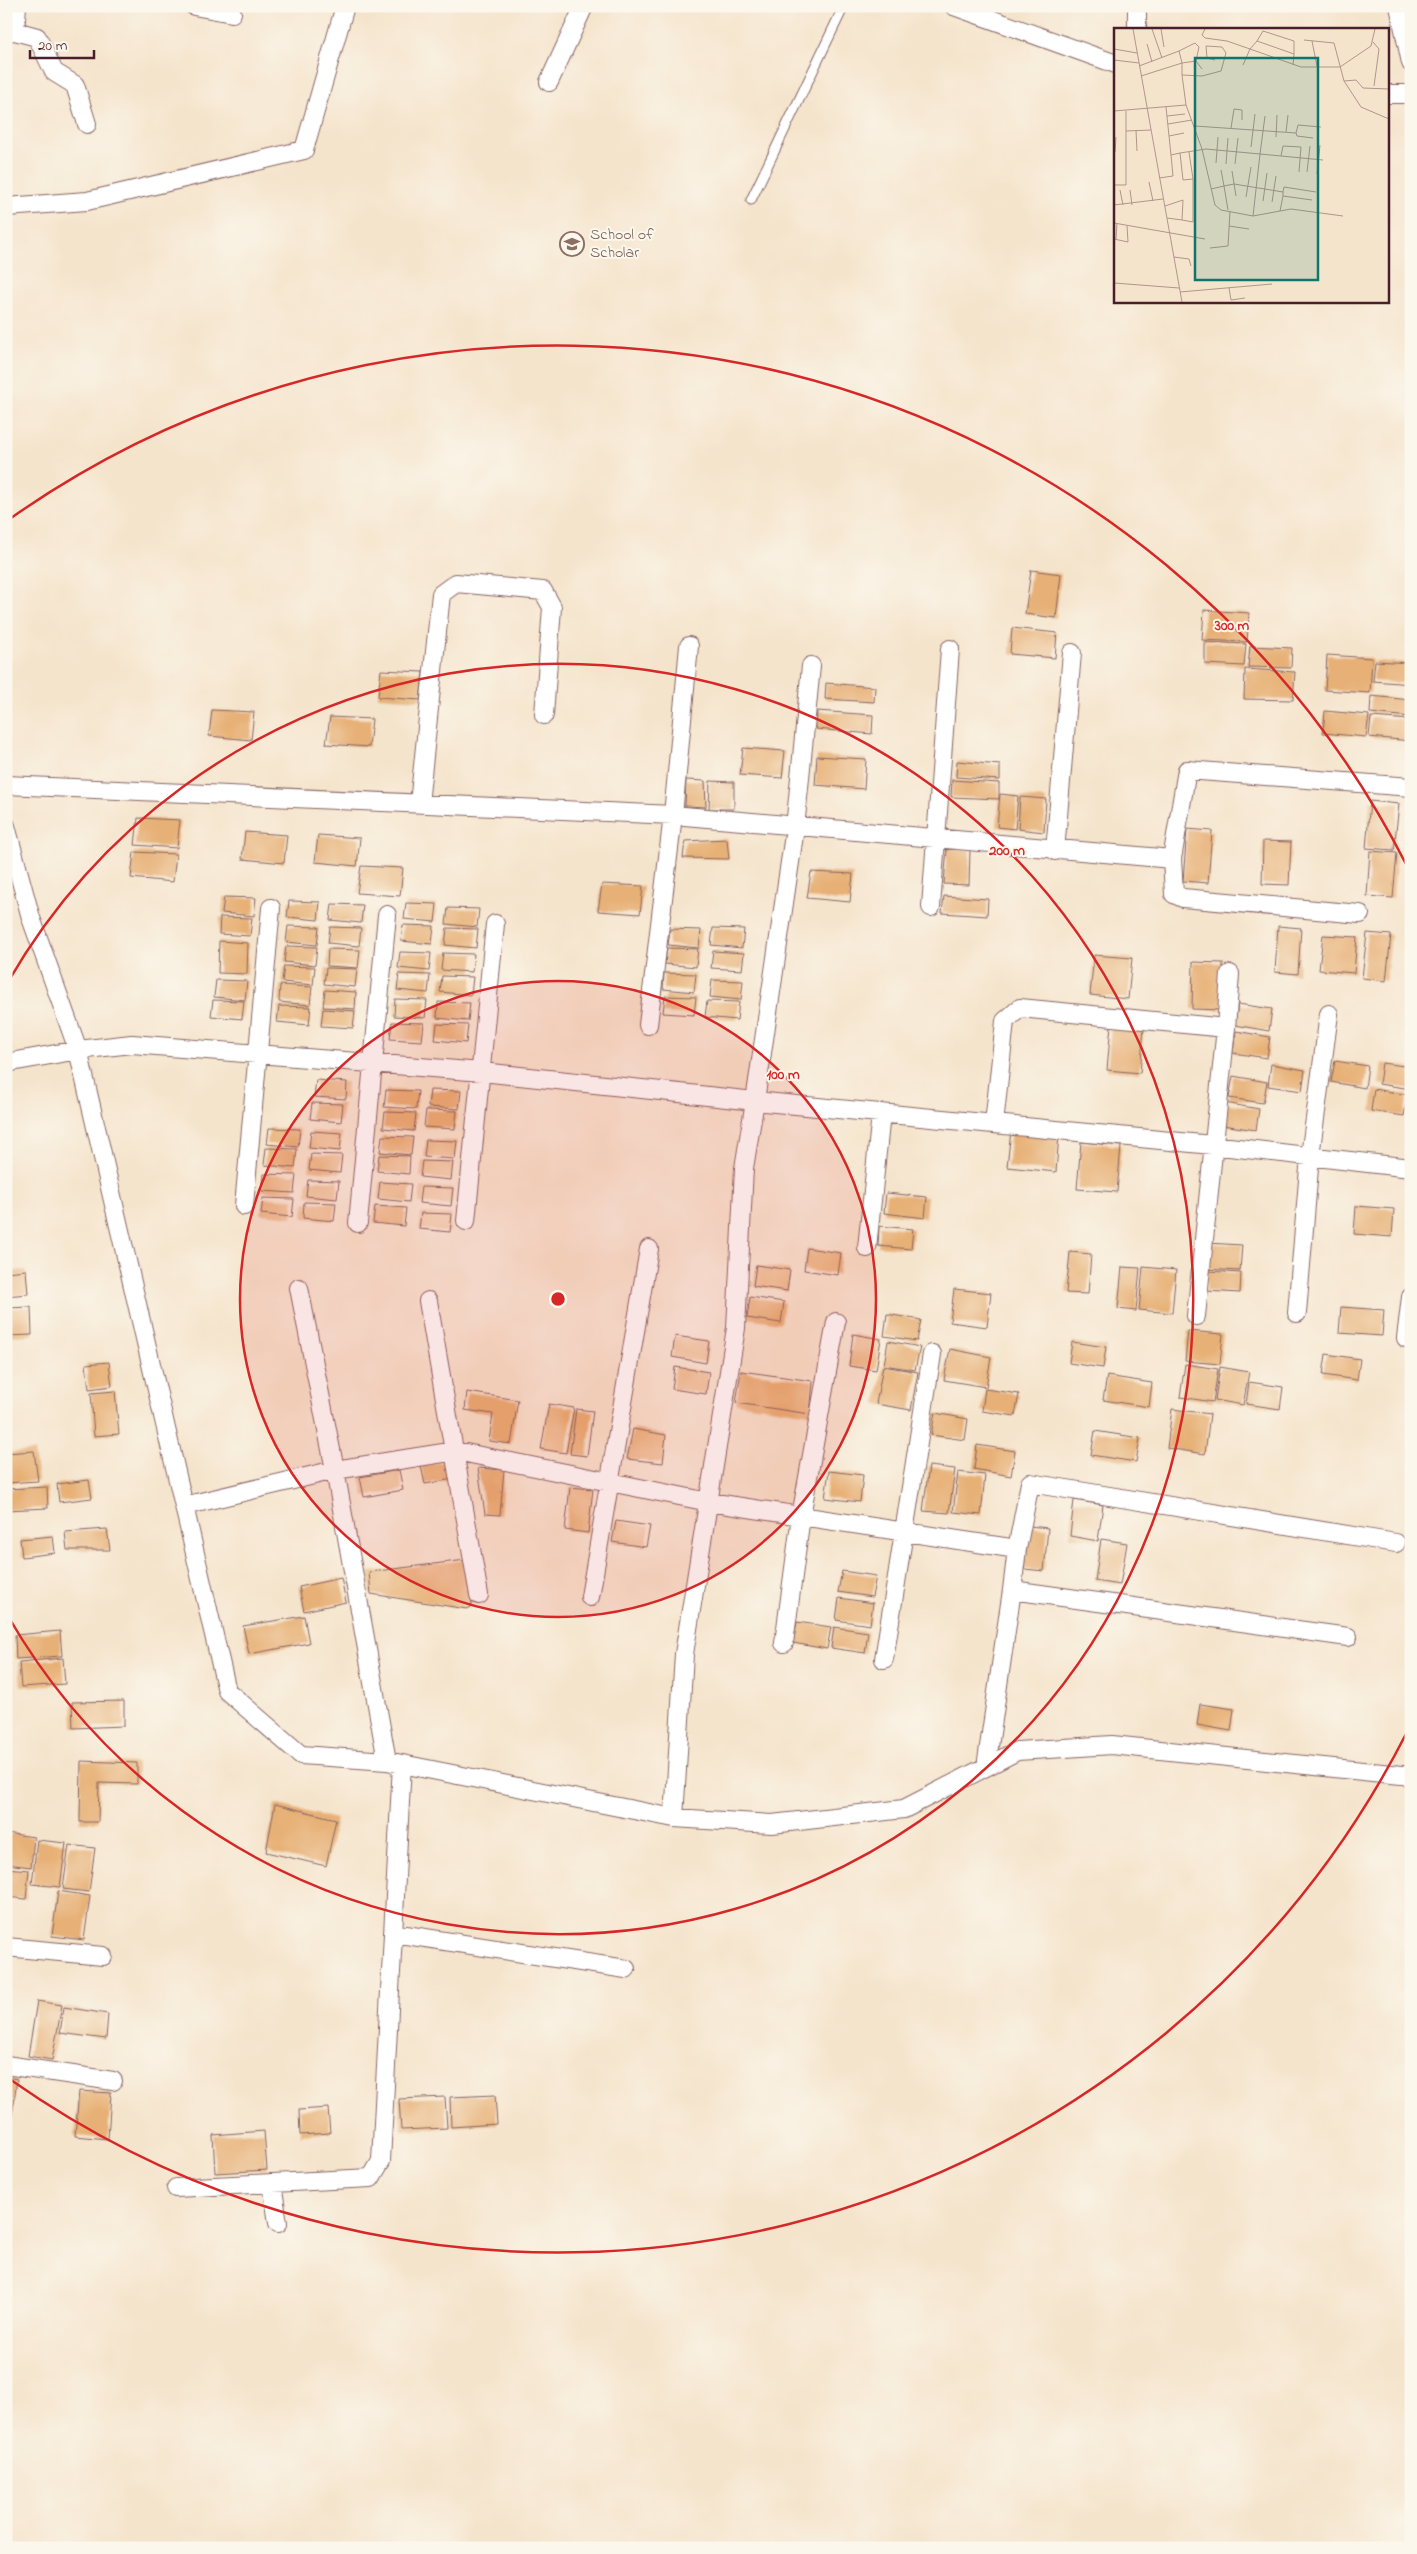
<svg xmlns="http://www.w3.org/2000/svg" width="1417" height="2554" viewBox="0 0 1417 2554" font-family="'Indie Flower',sans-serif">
  <rect width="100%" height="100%" fill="#fbf7ec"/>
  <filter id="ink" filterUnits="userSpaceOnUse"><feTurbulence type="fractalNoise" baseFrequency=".02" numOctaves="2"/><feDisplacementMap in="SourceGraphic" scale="10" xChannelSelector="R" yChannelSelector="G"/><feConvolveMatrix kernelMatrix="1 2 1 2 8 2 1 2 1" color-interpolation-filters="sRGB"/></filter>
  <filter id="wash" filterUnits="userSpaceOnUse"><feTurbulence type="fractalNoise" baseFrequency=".0096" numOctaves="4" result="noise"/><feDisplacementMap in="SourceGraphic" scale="20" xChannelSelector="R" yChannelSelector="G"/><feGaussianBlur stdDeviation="1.12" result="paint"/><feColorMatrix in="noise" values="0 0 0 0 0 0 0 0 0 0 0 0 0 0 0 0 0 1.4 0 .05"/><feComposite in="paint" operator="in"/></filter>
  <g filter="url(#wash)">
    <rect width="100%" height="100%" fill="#f5e4cc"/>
    <g id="blocks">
      <path fill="#e7b076" d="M1031,570L1061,574L1056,618L1025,614Z
        M1204,610L1249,613L1247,642L1202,640Z
        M1012,628L1057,633L1055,658L1010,654Z
        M1205,642L1246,644L1244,666L1205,664Z
        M1250,646L1292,648L1291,668L1248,667Z
        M1327,655L1372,658L1370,693L1325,690Z
        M1375,661L1411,663V684L1373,681Z
        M1245,669L1295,672L1293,700L1244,699Z
        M381,670L423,672L420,700L378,697Z
        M826,683L875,687L874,702L825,699Z
        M1371,696L1411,700V717L1370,713Z
        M212,710L254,712L251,740L209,736Z
        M817,711L873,715L872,734L816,729Z
        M1325,711L1369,715L1366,737L1323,733Z
        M330,717L372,719L369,747L326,744Z
        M1371,717L1411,720V741L1369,737Z
        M743,748L785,751L782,778L740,775Z
        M817,756L866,759L864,789L815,785Z
        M957,761L1000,765V780L956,777Z
        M686,780L705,781L706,807L685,806Z
        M952,780L999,783V799L951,797Z
        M710,781L734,782V809H709Z
        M1000,794L1018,796L1015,829L997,827Z
        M1020,797L1046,799L1044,832L1018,829Z
        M1370,801L1399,804L1394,850L1366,848Z
        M138,818L180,820L177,848L135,845Z
        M1187,829L1212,831L1208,883L1183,881Z
        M245,832L287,835L284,863L242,859Z
        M318,835L360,838L357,866L315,862Z
        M727,839L729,859L683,858L685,841Z
        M1263,841L1291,842L1289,885L1262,884Z
        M947,848L970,850L969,885L944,884Z
        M1370,851L1397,853L1393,898L1367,896Z
        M134,852L176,854L173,882L131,878Z
        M361,866L403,868L400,896L357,893Z
        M811,872L853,874L850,902L807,898Z
        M602,884L643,886L640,914L598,911Z
        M944,896L988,899L987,916L942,913Z
        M224,897L256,898L254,916L222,913Z
        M289,901L320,902L318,920L287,917Z
        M406,903L437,904L435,922L404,919Z
        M332,904L363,905L361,923L330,920Z
        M448,908L479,909L477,927L446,924Z
        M220,917L252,918L250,936L219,934Z
        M403,925L434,926L432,944L401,941Z
        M288,926L319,927L317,945L286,942Z
        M1278,926L1301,928L1298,974L1275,972Z
        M330,927L361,928L359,946L328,943Z
        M447,928L478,929L476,948L445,945Z
        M713,928L744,929L742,948L711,945Z
        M670,929L701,930L699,948L668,945Z
        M1367,933L1391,935L1386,981L1362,978Z
        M1323,935L1357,937L1354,973L1319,970Z
        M219,941L248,943L247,974L218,973Z
        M286,946L317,947L315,965L284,962Z
        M667,948L698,949L696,967L665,964Z
        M328,949L360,950L358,968L327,966Z
        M713,951L744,953L742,970L711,968Z
        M400,952L431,953L429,971L398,968Z
        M443,953L474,954L472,972L441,970Z
        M1094,955L1132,958L1128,999L1090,995Z
        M1193,962L1223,963L1222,1010L1192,1009Z
        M284,966L315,967L313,985L282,982Z
        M326,968L357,969L355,987L324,984Z
        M664,973L696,974L694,992L663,989Z
        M399,974L430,975L428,993L397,990Z
        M442,976L473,977L471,995L440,992Z
        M216,980L247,981L245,1000L214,997Z
        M712,980L743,981L741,1000L710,997Z
        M280,985L312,987L310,1005L279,1002Z
        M325,990L356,992L355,1009L323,1007Z
        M665,996L696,997L694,1015L663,1013Z
        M395,999L427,1000L425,1018L394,1016Z
        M213,1000L244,1001L242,1019L211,1016Z
        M707,1001L739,1002L737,1020L705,1017Z
        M438,1002L470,1003L468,1021L437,1018Z
        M1238,1004L1272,1009L1269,1031L1235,1025Z
        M279,1006L311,1007L309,1025L277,1022Z
        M323,1009L355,1011L353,1028L321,1026Z
        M392,1022L424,1023L422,1041L390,1039Z
        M437,1024L468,1025L466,1043L435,1040Z
        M1111,1025L1144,1028L1140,1073L1107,1070Z
        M1236,1031L1270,1037L1267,1058L1233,1053Z
        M1335,1061L1368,1066L1365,1088L1331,1082Z
        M1382,1063L1411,1067V1089L1379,1084Z
        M1271,1064L1305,1070L1302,1091L1268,1086Z
        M1233,1076L1267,1082L1263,1103L1229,1098Z
        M316,1080L347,1082L346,1099L314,1097Z
        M1374,1089L1408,1095L1404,1116L1371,1111Z
        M386,1090L418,1091L416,1109L384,1107Z
        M430,1090L461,1091L459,1109L428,1107Z
        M312,1103L343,1104L341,1122L310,1119Z
        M1225,1103L1259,1109L1256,1130L1222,1125Z
        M426,1110L457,1111L455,1129L424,1127Z
        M385,1112L416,1113L414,1131L383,1128Z
        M269,1128L300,1129L298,1147L267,1144Z
        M1011,1130L1059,1135L1056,1172L1007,1167Z
        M311,1131L342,1133L340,1151L309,1148Z
        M382,1136L413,1137L411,1155L380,1152Z
        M426,1140L457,1141L455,1159L424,1157Z
        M1081,1142L1121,1146L1117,1192L1077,1189Z
        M266,1148L297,1149L295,1168L264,1165Z
        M311,1154L342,1155L340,1173L309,1170Z
        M379,1155L410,1156L409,1174L377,1171Z
        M422,1161L453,1162L451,1180L420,1177Z
        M264,1174L296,1175L294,1193L262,1191Z
        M308,1180L339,1181L337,1199L306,1196Z
        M380,1182L411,1184L409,1202L378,1199Z
        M421,1187L453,1188L451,1206L419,1203Z
        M886,1193L927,1197L925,1218L884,1213Z
        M263,1198L294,1199L292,1217L261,1214Z
        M304,1202L336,1203L334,1221L303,1218Z
        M375,1206L406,1208L404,1226L373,1223Z
        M1356,1206L1394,1209L1392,1237L1354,1234Z
        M421,1213L452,1214L450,1232L419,1229Z
        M879,1226L913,1229L911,1249L878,1246Z
        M1207,1243L1242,1245L1240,1271L1205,1269Z
        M807,1248L841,1253L838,1275L804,1270Z
        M1070,1252L1091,1254L1088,1294L1066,1293Z
        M756,1265L790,1270L787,1291L753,1286Z
        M1122,1267L1140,1268L1136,1311L1118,1309Z
        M1143,1267L1176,1270L1172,1313L1139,1310Z
        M26,1270L28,1294L6,1296V1272Z
        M1207,1271L1241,1273L1240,1293L1206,1291Z
        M954,1289L991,1293L987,1327L950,1322Z
        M750,1297L784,1302L781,1323L747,1318Z
        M31,1307L32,1335L6,1336V1308Z
        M1341,1307L1384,1310L1382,1336L1339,1333Z
        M887,1314L921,1320L917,1341L884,1336Z
        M1188,1331L1223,1334L1220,1364L1185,1361Z
        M853,1334L881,1339L876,1370L849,1366Z
        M675,1336L709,1341L706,1363L672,1357Z
        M888,1341L920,1347L915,1370L884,1365Z
        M1072,1342L1106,1347L1103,1368L1069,1363Z
        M950,1349L991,1357L986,1387L944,1380Z
        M1326,1354L1360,1359L1357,1380L1323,1375Z
        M109,1362L112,1386L89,1389L86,1364Z
        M1185,1364L1218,1369L1213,1402L1180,1397Z
        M883,1366L918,1372L911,1410L876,1404Z
        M675,1367L709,1372L706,1394L672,1389Z
        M1220,1367L1249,1372L1243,1405L1215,1400Z
        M741,1371L813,1381L810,1414L736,1403Z
        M1107,1376L1152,1383L1149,1407L1103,1400Z
        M1249,1382L1283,1387L1280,1409L1246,1404Z
        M985,1389L1019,1394L1015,1416L982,1411Z
        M115,1391L119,1434L94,1436L91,1393Z
        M467,1392L518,1400L511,1444L489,1441L493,1414L465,1410Z
        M549,1404L574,1408L566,1453L541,1449Z
        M576,1409L593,1411L587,1456L570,1454Z
        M1172,1409L1210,1414L1205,1454L1167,1448Z
        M935,1413L968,1419L965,1440L931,1435Z
        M633,1429L666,1435L663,1463L627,1459Z
        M1095,1431L1140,1438L1136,1462L1091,1455Z
        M977,1445L1015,1451L1011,1476L974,1469Z
        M34,1451L38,1481L6,1483V1453Z
        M449,1461L453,1479L425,1484L421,1466Z
        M929,1466L955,1469L949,1513L923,1511Z
        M478,1468L504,1470L500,1515L485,1514Z
        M399,1470L403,1490L364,1497L360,1477Z
        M829,1471L863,1475L860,1502L825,1498Z
        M958,1472L985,1475L981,1515L953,1512Z
        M89,1480L92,1498L59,1502L57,1484Z
        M47,1487L48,1508L6,1510V1489Z
        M570,1487L593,1489L588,1533L565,1530Z
        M1074,1500L1103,1505L1098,1541L1070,1536Z
        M616,1521L650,1526L646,1547L612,1542Z
        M1029,1526L1048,1528L1044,1571L1024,1569Z
        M107,1529L110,1550H67L65,1532Z
        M53,1536L55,1553L22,1557L20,1539Z
        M1101,1539L1127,1543L1120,1585L1095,1581Z
        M466,1560L472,1603L471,1607L467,1609L371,1594L369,1572Z
        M842,1571L876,1576L872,1597L838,1592Z
        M341,1578L346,1602L304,1611L299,1587Z
        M839,1598L873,1603L870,1625L836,1620Z
        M304,1616L309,1643L249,1654L243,1626Z
        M797,1622L831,1627L827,1649L793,1643Z
        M834,1627L868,1632L865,1653L831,1648Z
        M60,1631L62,1656L16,1659L15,1635Z
        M63,1658L65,1684L21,1687L19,1662Z
        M124,1701V1726L73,1728L72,1702Z
        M1200,1704L1234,1709L1231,1731L1197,1725Z
        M81,1761L137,1763V1784L99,1783L98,1822H80Z
        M275,1804L336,1819L326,1866L266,1852Z
        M6,1833L34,1837L31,1867L6,1864Z
        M37,1840L66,1843L60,1887L32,1884Z
        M69,1845L95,1848L89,1892L63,1889Z
        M6,1868L29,1870L26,1899L6,1897Z
        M58,1891L90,1896L84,1940L52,1936Z
        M37,2001L62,2005L52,2060L28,2056Z
        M64,2007L108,2014L106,2039L60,2033Z
        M6,2077L17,2079L11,2124H6Z
        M79,2091L111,2093L108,2139L75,2136Z
        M495,2095L497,2124L451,2127L450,2097Z
        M445,2097L447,2128L401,2130L399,2099Z
        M328,2108L330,2133L300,2135L299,2110Z
        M264,2131L267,2170L215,2173L213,2135Z"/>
    </g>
  </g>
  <g filter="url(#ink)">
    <use href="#blocks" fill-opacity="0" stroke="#866463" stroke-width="1"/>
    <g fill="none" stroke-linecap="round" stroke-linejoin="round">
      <defs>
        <path id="lane" d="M751,200L844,6"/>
        <path id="street" d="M194,6L232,13
          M954,6L1116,64
          M1399,6L1411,63
          M1137,29V6
          M15,31L17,6
          M6,32L15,31L37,37L54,72L75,85L87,124
          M549,82L584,6
          M1388,94H1411
          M6,207L87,201L304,150L345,6
          M811,666L795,828L755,1101L1212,1145L1411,1168
          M6,785L673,815L1172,859
          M419,804L441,594L456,583L543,591L552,607L544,715
          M6,826L31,918L78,1050L227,1691L301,1755L387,1761L674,1818L772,1824L904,1809L1017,1751L1112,1745L1411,1776
          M1055,851L1072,653
          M931,907L950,649
          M1360,914L1183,898L1174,894L1172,859L1187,770L1411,787
          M648,1025L673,815L689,646
          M1226,1028L1230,974
          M6,1063L78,1050L132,1044L482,1072L755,1101L744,1168L736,1328L684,1654L674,1818
          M994,1124L1005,1021L1020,1008L1226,1028L1196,1316
          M244,1206L271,908
          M466,1221L495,924
          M358,1223L387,915
          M867,1248L881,1114
          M299,1288L335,1470L456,1451L709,1502L1017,1549L1030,1483L1396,1543
          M428,1301L479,1595
          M1297,1313L1310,1156L1329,1014
          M1406,1338L1411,1297
          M184,1506L335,1470L387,1761
          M1017,1549L1012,1590L1348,1637
          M590,1597L649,1249
          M784,1643L801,1516L836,1322
          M884,1659L932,1354
          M986,1767L1012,1590
          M393,1933L626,1969
          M6,1947L103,1956
          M6,2065L113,2081
          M272,2183L278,2223
          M176,2188L371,2178L381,2161L402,1764"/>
      </defs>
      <use href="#lane" stroke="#866463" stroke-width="11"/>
      <use href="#street" stroke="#866463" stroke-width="20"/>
      <use href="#lane" stroke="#fff" stroke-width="9"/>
      <use href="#street" stroke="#fff" stroke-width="18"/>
    </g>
  </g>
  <circle cx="558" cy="1299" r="318" fill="#d62828" fill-opacity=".12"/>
  <g fill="none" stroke="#d62828" stroke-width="2.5">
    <circle cx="558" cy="1299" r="318"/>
    <path d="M8 982A635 635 0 1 1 8 1616"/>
    <path d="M1407 1732A953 953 0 0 1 11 2080M11 518A953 953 0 0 1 1407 866"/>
  </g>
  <defs>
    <symbol id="school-ring" viewBox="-11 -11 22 22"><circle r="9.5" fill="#fbf7ec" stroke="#8d6e63" stroke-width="1.5"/><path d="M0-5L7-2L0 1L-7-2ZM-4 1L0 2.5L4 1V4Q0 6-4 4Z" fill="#8d6e63"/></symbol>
  </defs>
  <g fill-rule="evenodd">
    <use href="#school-ring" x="558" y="230" width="28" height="28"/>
  </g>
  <g text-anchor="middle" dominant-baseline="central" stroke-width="4" stroke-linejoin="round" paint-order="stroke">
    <g font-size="16" fill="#785e54" stroke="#fbf7ec" text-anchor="start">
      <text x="590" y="235">School of<tspan x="590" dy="18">Scholar</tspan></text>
    </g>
  </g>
  <g transform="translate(1114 28)">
    <rect width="275" height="275" fill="#f5e4cc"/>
    <path fill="none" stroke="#b1958c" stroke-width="1" d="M19,1L68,274M38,1L48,30M47,1L50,19M91,1L88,7L91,10L113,13L136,21L143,13M190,12L220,15L230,53L242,52L249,60L275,61M198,13L203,38M259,14L265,21L260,58M33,16L38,34M0,21L23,25M0,32L25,35M129,37L136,21L187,39H226L257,18L261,1M179,37L180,26V13L149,3L143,13L180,26M25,38L65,23M88,41L82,33L68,35V47L88,48L107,43L112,25L108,19L92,18L93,30L101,32M68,47L72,77L88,121L101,177L107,182L139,188L177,181L229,188M27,48L68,35L65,23L81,15L85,19L82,33M230,53L247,79L275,91M52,79L55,108L70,105M0,83L72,77M53,88L71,86M151,88L146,126L209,132M54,96L78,92M81,98L182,105L183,108L199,110M117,100L120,81L128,82V92M22,102L23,123M12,103L37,102M172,104L174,87M182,105L184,97L207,99M55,108L57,127M162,109L163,87M137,119L141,86M1,124L2,109M66,125L92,121L146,126L139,188M167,128L169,118L187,119L185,144M102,135L104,109M112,136L114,110M121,136L124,110M107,142L110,158L120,156L169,164L170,159L202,164M118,143L122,168M193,144L196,118M203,146L206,117M45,150L59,148L57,127L66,125L69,152L79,151L75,124M35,154L39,173M0,157H12V83M97,161L110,158L114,182M6,162L9,177M16,162L18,177M169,164V168L198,172M132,169L137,139M149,173L153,145M158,174L162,148M0,177L49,171M51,178L69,172L68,192L79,194V151M166,183L169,168M53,190L68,192M0,195L91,211M115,198L135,201M0,211L14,214L13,198M2,211L3,195M96,220L114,218L116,183M60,229L75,231L77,238M0,255L65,260M115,260L117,272L131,270M66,264L158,256"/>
    <path fill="#0f766e" fill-opacity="0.15" stroke="#0f766e" stroke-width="2.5" d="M81,30H204V252H81Z"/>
    <rect width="275" height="275" fill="none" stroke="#4a1f2b" stroke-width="2.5"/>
  </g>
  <circle cx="558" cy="1299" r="8" fill="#d62828" stroke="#fbf7ec" stroke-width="2.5"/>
  <g font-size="15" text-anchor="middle" font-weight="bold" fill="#d62828" stroke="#fbf7ec" stroke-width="4" stroke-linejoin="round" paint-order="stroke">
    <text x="1232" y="630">300 m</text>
    <text x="1007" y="855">200 m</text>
    <text x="783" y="1079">100 m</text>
  </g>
  <rect width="1417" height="2554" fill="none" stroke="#fbf7ec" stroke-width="25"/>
  <path d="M30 50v8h64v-8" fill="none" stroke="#4a1f2b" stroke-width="2.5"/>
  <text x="38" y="50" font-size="15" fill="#4a1f2b" stroke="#fbf7ec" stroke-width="4" paint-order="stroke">20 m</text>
</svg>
